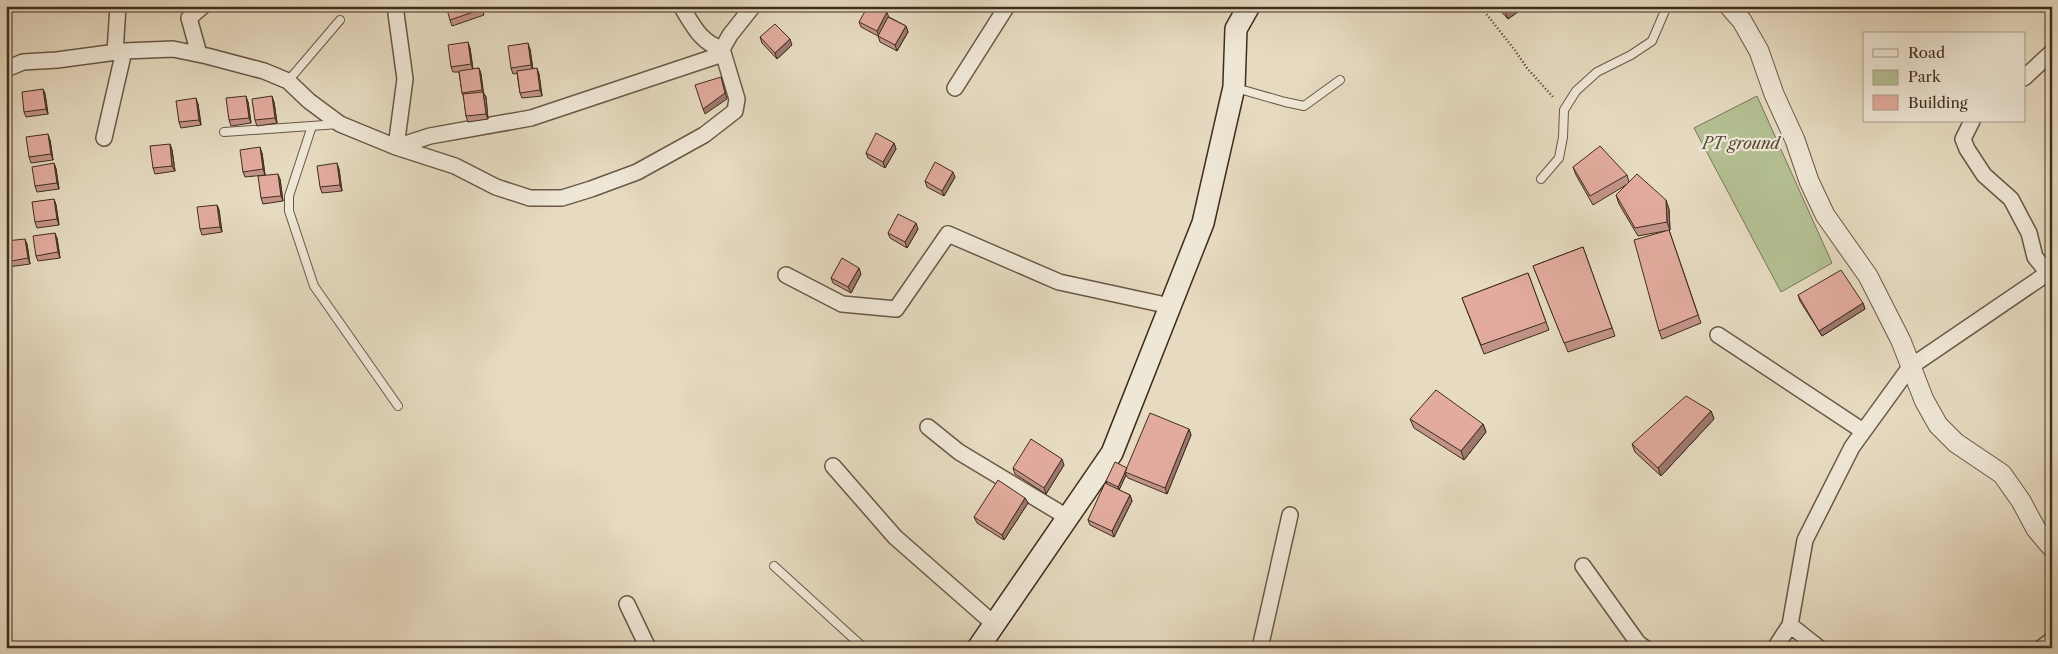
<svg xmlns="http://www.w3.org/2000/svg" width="2058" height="654" viewBox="0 0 2058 654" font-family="'Libre Caslon Text',serif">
  <rect width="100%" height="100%" fill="#e6dac0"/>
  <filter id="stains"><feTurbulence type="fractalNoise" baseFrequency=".004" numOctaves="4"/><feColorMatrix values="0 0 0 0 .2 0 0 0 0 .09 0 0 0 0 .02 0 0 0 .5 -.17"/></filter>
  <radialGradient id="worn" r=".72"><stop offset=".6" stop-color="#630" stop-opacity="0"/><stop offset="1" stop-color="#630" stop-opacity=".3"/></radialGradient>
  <path fill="#b4c093" stroke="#7a7658" d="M1757,96L1832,263L1781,292L1694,128Z"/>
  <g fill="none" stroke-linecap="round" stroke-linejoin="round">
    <defs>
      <path id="service" d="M288,81L340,20
        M1236,88L1285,102L1304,106L1340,80
        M314,126H312L289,196V211L314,286L398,406
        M224,132L339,124
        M1541,179L1559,158L1563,137L1564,110L1576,91L1597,72L1631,55L1652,41L1667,6
        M774,566L864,648"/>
      <path id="minor" d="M395,6L405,79L396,147L430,136L531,118L723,54
        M681,6C693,25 700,42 722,49L730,35L753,6
        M115,52L118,6
        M199,54L189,18L203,6
        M6,69L23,62L57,60L124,51L173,49L207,56L264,71L288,81L309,101L340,124L396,147L455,166L496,187L530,198H562L591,189L637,172L704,135L735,111L737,99L722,49
        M2024,78L2052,52
        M955,88L1007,6
        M1972,121L1963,139L1967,149L1984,175L2011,199L2029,233L2035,257L2048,273
        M104,138L124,51
        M786,275L842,304L896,309L948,234L1059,282L1170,306
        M1718,335L1863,431
        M928,427L959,452L1067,517
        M833,466L895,537L994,624
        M1583,566L1638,643L1645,648
        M627,604L648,648
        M1790,625L1819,648
        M1260,648L1290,515
        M1775,648L1790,625L1805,540L1852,447L1910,367L2048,273H2052
        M2041,648L2052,640"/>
      <path id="tertiary" d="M1729,6L1742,21L1759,51L1774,94L1795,140L1809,181L1825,215L1868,276L1901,341L1924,400L1938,425L1956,443L2002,474L2021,501L2036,529L2052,548"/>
      <path id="secondary" d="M978,648L1112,453L1203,223L1234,87L1236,29L1249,6"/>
    </defs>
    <use href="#service" stroke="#695846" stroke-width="10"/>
    <use href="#minor" stroke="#695846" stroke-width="18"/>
    <use href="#tertiary" stroke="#695846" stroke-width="21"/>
    <use href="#secondary" stroke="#3f2d1e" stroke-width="24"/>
    <path stroke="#3f2d1e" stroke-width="2.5" stroke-dasharray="1 2.5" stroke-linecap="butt" d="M1480,6L1514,49L1527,68L1553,97"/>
    <use href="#service" stroke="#efe7d6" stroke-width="8"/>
    <use href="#minor" stroke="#efe7d6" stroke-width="15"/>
    <use href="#tertiary" stroke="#efe7d6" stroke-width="19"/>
    <use href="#secondary" stroke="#efe7d6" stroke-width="21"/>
  </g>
  <path fill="#c29388" stroke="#3f2d1e" d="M481,6L484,15L452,26L450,20Z
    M1496,6H1526L1508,19Z
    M889,17L906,26L908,32L897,51L880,42L878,36L861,27L859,22Z
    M760,37L792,45L777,59L762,43Z
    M470,48L473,69L479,68L481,74L483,92L486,97L488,119L468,122L466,116L464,98L462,93L459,72H453L451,67Z
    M530,49L533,69L539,74L542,96L522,98L520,93L517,73L513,74L511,68Z
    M43,89L45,94L48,114L26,117L24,112Z
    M248,102L251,123L231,126L229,120Z
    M274,102L277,123L257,126L255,120Z
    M198,104L201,125L181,128L179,122Z
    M50,140L53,160L31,163L29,157Z
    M894,143L896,149L885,168L868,158L866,153Z
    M170,144L172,150L175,171L155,174L153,168Z
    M262,153L265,175L245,177L243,172Z
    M54,163L56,169L59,189L37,192L35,186Z
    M1573,167L1627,175L1629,182L1669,209L1670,230H1669L1701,323L1662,339L1659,331L1665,231L1638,236L1619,204L1616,195L1626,185L1593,205L1576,175Z
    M339,169L342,191L322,193L320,187Z
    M955,177L944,196L927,187L925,181Z
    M280,179L283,201L263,204L261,198Z
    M54,199L56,205L59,225L37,228L35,222Z
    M217,205L219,210L222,232L202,235L200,229Z
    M918,229L907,248L890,238L888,233Z
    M57,238L60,258L38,261L36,256Z
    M27,244L30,264L8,267L6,262Z
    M1583,247L1615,336L1568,352L1533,266Z
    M1528,273L1549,330L1484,354L1462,298Z
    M861,274L851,293L833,283L831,278Z
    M1798,295L1863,303L1865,309L1822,336L1800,301Z
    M1711,411L1714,419L1661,476L1635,452L1632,444Z
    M1410,419L1483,424L1486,432L1464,460L1414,428Z
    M1189,429L1191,435L1167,494L1128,478L1126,475L1119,490L1130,495L1132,501L1114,537L1090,525L1088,520L1107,484L1106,481Z
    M1064,465L1046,494L1015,474L1013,468Z
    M1025,498L1028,503L1004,540L977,523L974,517Z"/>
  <path fill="#9e786f" stroke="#3f2d1e" d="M1508,6H1526L1508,19L1504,9Z
    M887,12L889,18L879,37L877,31Z
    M906,26L908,32L897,51L895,45Z
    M790,39L792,45L777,59L775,53Z
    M468,42L470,48L473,70L471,64Z
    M528,43L530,49L533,71L531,65Z
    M479,68L481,74L484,96L482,90Z
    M537,68L539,74L542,96L540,90Z
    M721,77L727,99L705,114L703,109Z
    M43,89L45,94L48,114L46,109Z
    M483,92L486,97L488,119L486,114Z
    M246,96L248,102L251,123L249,118Z
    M272,96L274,102L277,123L275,118Z
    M196,98L198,104L201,125L199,120Z
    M48,134L50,140L53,160L51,154Z
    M894,143L896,149L885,168L883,162Z
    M170,144L172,150L175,171L172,166Z
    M260,147L262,153L265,175L263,169Z
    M54,163L56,169L59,189L57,183Z
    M337,163L339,169L342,191L340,185Z
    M953,172L955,177L944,196L942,191Z
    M278,174L280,179L283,201L281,196Z
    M54,199L56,205L59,225L57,219Z
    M1666,200L1669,209L1670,230L1667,222Z
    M217,205L219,210L222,232L220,227Z
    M916,223L918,229L907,248L905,242Z
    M55,233L57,238L60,258L58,252Z
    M25,239L27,244L30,264L28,258Z
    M859,268L861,274L851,293L848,287Z
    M1863,303L1865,309L1822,336L1819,331Z
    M1711,411L1714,419L1661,476L1658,468Z
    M1483,424L1486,432L1464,460L1461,451Z
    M1189,429L1191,435L1167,494L1165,488Z
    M1062,459L1064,465L1046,494L1044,488Z
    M1127,468L1125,472L1126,475L1119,490L1118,487Z
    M1130,495L1132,501L1114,537L1112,531Z
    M1025,498L1028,503L1004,540L1002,535Z"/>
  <path fill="#e2ab9e" stroke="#3f2d1e" d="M446,6H481L482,9L450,20Z
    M868,6H877L887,12L877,31L859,22Z
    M888,17L906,26L895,45L878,36Z
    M775,24L790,39L775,53L760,37Z
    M468,42L471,64L451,67L448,45Z
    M528,43L531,65L511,68L508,46Z
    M479,68L482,90L462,93L459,71Z
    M537,68L540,90L520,93L517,71Z
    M721,77L725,93L703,109L695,85Z
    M43,89L46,109L24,112L22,92Z
    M483,92L486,114L466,116L463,94Z
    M246,96L249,118L229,120L226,98Z
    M272,96L275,118L255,120L252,99Z
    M196,98L199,120L179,122L176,101Z
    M876,133L894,143L883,162L866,153Z
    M48,134L51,154L29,157L26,137Z
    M170,144L172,166L153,168L150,146Z
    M1600,146L1627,175L1590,196L1573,167Z
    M260,147L263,169L243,172L240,150Z
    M935,162L953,172L942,191L925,181Z
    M54,163L57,183L35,186L32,167Z
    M337,163L340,185L320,187L317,166Z
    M278,174L281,196L261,198L258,176Z
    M1637,174L1666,200L1667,222L1635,228L1616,195Z
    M54,199L57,219L35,222L32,202Z
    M217,205L220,227L200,229L197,207Z
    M898,214L916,223L905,242L888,233Z
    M1669,230L1698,315L1659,331L1634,240Z
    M55,233L58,252L36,256L33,236Z
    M25,239L28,258L6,262V241Z
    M1583,247L1612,328L1564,343L1533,266Z
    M842,258L859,268L848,287L831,278Z
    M1841,270L1863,303L1819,331L1798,295Z
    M1528,273L1546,322L1481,345L1462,298Z
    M1436,390L1483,424L1461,451L1410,419Z
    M1686,396L1711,411L1658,468L1632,444Z
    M1150,413L1189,429L1165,488L1125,472Z
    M1031,439L1062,459L1044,488L1013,468Z
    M1115,462L1127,468L1118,487L1106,481Z
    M998,480L1025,498L1002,535L974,517Z
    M1105,483L1130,495L1112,531L1088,520Z"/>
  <g text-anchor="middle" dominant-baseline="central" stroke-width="4.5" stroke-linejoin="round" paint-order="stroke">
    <g font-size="16" font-style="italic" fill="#564a35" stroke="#efe7d6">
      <text x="1741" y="143">PT ground</text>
    </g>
  </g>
  <rect width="2058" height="654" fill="none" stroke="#e6dac0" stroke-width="25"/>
  <rect x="8" y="8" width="2043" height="639" fill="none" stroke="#3f2d1e" stroke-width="2.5"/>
  <rect x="12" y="12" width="2033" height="629" fill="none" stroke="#3f2d1e"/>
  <rect x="1863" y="32" width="162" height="90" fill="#efe7d6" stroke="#a99d8c"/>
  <rect x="1873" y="49" width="25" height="8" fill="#efe7d6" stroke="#a99d8c"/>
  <text x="1908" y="58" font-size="15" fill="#3f2d1e">Road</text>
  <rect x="1873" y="70" width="25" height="15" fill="#b4c093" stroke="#a99d8c"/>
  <text x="1908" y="82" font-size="15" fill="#3f2d1e">Park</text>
  <rect x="1873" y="95" width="25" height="15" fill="#e2ab9e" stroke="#a99d8c"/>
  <text x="1908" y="108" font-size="15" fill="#3f2d1e">Building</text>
  <rect width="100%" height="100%" filter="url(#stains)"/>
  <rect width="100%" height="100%" fill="url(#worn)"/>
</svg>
